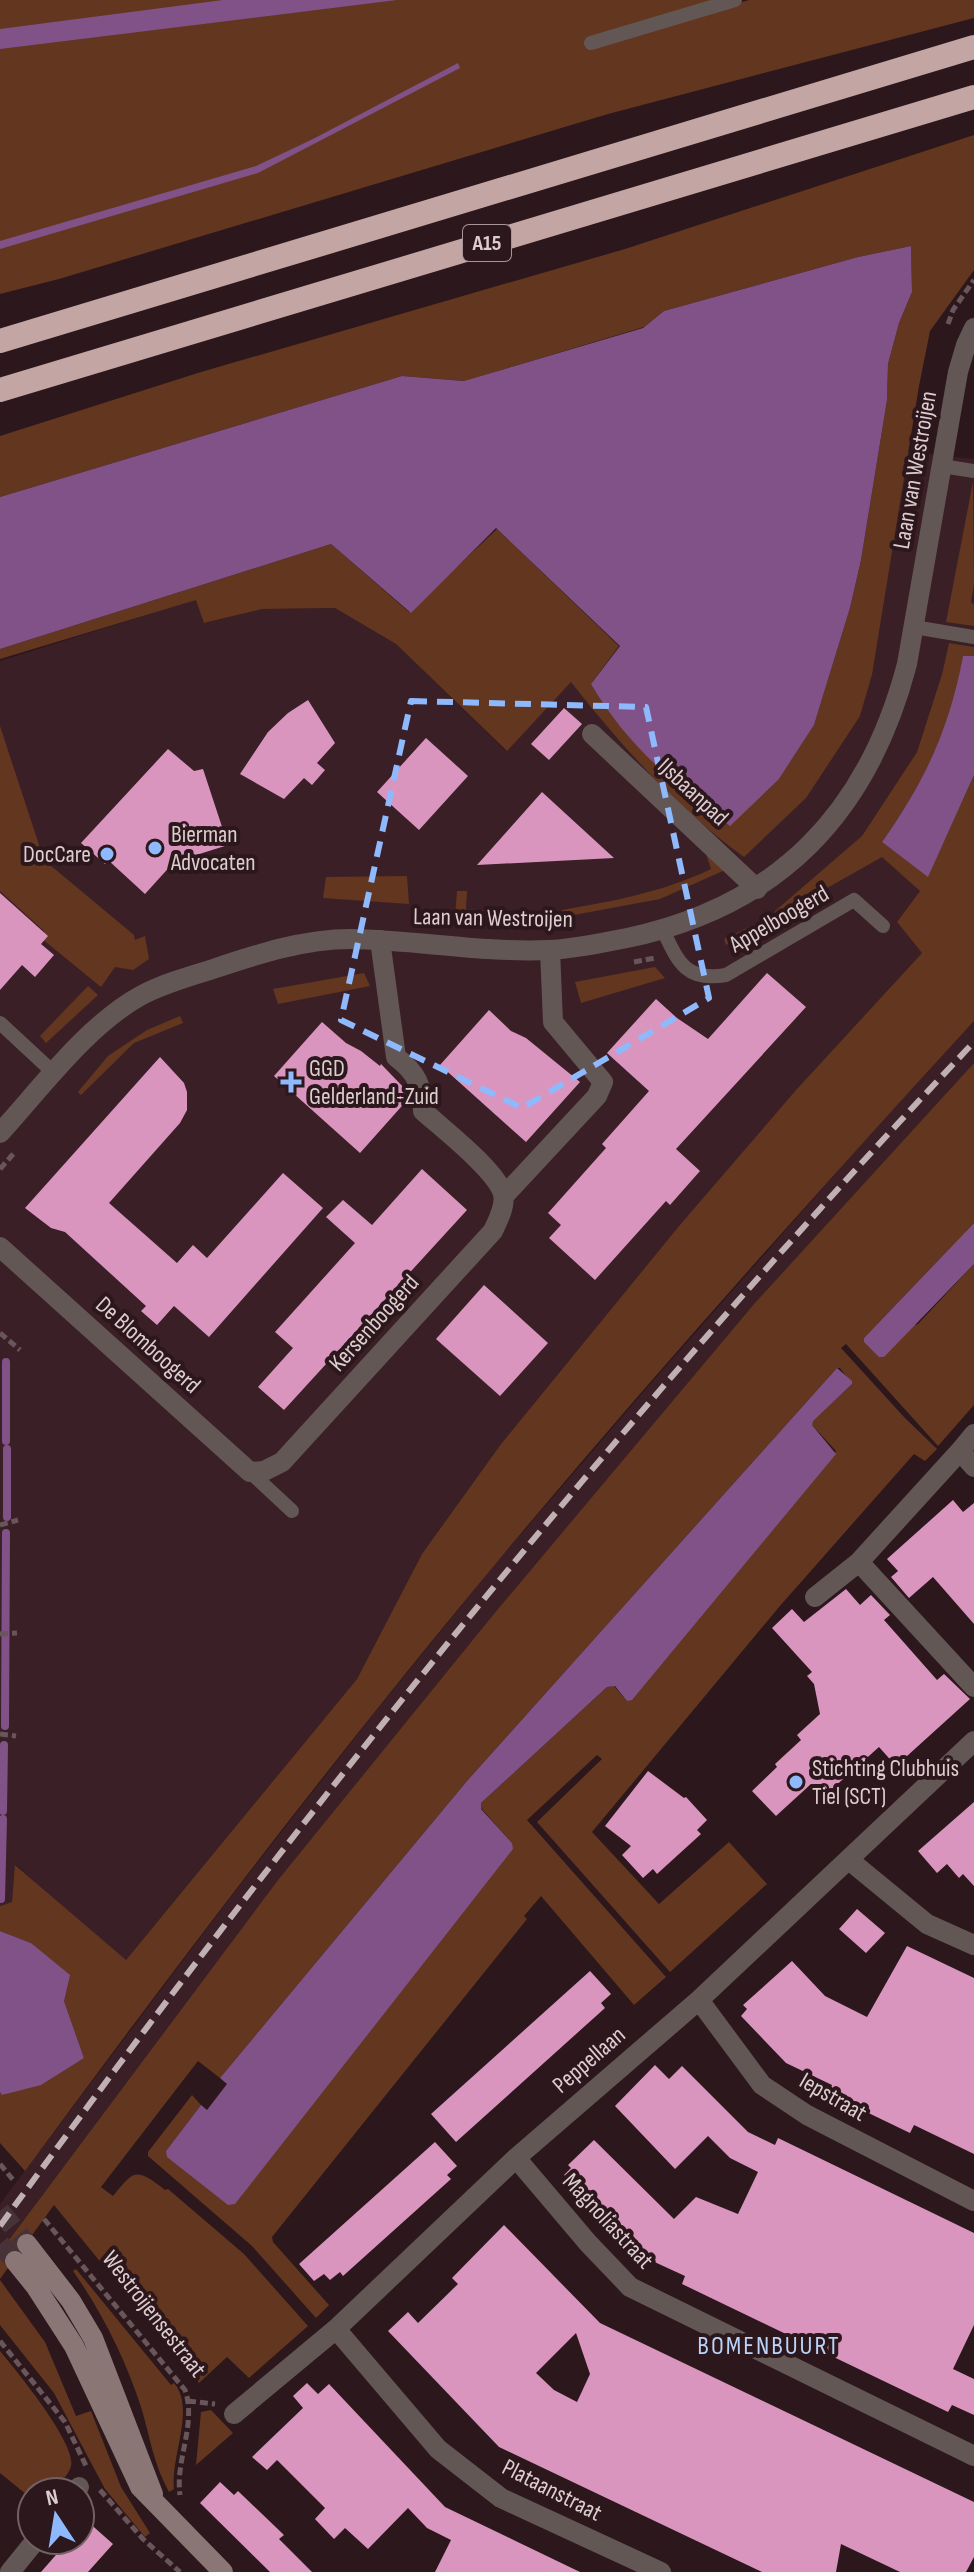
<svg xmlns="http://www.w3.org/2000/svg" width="974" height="2572" viewBox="0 0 974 2572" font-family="'Sofia Sans Condensed',sans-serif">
  <rect width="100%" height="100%" fill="#2c171c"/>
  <path fill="#3a2026" d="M908,452L974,459V647L949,643L942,674L917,752L862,836L920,891L897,922L922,953L796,1090L679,1226L501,1444L422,1554L357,1679L125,1961L16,1865L12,1902L0,1906V661L197,599L205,623L262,609L335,608L396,644L506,751L570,682L860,716L872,675Z
    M974,1021V1063L754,1304L493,1615L278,1880L0,2252V2204L230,1898L375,1712L497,1562L646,1389L851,1156Z"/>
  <path fill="#63361f" d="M0,0H720L588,48L749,0H974V18L608,114L59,279L0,294Z
    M974,135V270L930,331L919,386L872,675L860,716L806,798L744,857C678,809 621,746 571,682L507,751L396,644L335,608L262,609L204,623L196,600L0,659V649L331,544L409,612L497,529L619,646L591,684L779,779L814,725L850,608L861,560L887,400L888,364L899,323L912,292L911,246L858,257L664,311L644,327L465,381L402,376L0,497V436L201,372L625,249Z
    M973,482L974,584L971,602L974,605V626L946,622Z
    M949,643L974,647V656L963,657C950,730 925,781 882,842L928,876L974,775V1021C790,1222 608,1425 436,1636C294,1810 158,1990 25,2171L0,2143V2092L3,2095L84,2058L64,2001L31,1943L0,1931V1906L12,1902L15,1865L126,1960L357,1679L422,1554L501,1444L679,1226L796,1090L922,953L897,922L920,891L882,857L726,945L724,939L775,914V911L862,836L917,752L942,674Z
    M0,726L44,860L134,935L135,940L145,936L149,959L133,970L115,967L101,987L41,938L44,931L0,891Z
    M705,851L725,870L660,899L563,917L562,910C614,901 663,892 711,869Z
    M407,876L409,904L323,898L326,877Z
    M457,891H467L466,909L538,914L537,921L455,917Z
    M655,967L665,978L581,1003L575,982Z
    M364,973L370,986L278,1004L273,989Z
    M88,986L98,995L46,1043L40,1036Z
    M180,1016L183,1023L134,1043L81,1095L78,1092L108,1056L147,1030Z
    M974,1063V1223L864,1338V1342L918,1324L974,1264V1405L938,1446L846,1344L841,1348L904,1417L937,1449L925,1461L914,1454L779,1607L592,1832L659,1904L729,1842L767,1884L670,1972L537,1822L602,1759L597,1755L527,1820L666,1977L634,2005L541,1896L524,1916L527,1919L272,2237L273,2242L329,2305L316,2318L252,2246L148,2156V2152L192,2095L201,2105L166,2151L512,1843L481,1808V1803L607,1687L614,1686L627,1701L836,1451L812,1425V1421L852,1384L840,1368H837L467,1781L220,2078L198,2061L101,2187L113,2196C134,2170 136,2167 165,2190L168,2189L244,2254L308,2326L249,2378L227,2357L199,2383L54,2205L0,2279V2252L278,1880L493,1615L754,1304Z
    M76,2269L171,2385L174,2383C196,2409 170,2457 174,2489L169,2492C154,2465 150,2438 142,2410C126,2360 103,2314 73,2271Z
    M0,2280L45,2342L76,2416L91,2411L121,2487L150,2533L145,2537L105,2489L54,2393L0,2325Z
    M0,2351C15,2369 77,2444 71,2466C69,2475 58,2485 53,2492H32V2499L0,2473Z
    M211,2410L233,2433L196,2465L201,2412Z"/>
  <path fill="#815288" d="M223,0H397L0,49V29Z
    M458,63L460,68L258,173L0,249V241L256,166L313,139Z
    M911,246L912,292L899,323L888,364L887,400L861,560L850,608L814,725L779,779L730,826C673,782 628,747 591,684L620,646L496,528L411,613L331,544L0,649V497L402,376L464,381L643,328L664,311L858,257Z
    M963,656H974V775L928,877L882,842C925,781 949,730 963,656Z
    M974,1223V1264L884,1357H879L864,1342V1338Z
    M837,1368L852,1381V1384L813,1421L812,1425L836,1454L632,1700L627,1701L615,1686L607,1687L481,1803V1809L512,1843L513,1849L235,2204L228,2205L167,2157L166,2151L201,2105L207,2110L227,2084L220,2078L467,1781Z
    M0,1931L31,1943L70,1975L64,2001L84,2058L41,2085L2,2095L0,2092Z"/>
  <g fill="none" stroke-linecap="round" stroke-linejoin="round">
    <path stroke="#815288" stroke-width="8" d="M6,1362V1441
      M7,1449V1517
      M5,1726L6,1533
      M3,1811L4,1745
      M1,1899L3,1819"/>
  </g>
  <path fill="#da95be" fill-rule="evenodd" d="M308,700L335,743L317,763L325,770L312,785L304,778L284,799L240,774L268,732L288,713Z
    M564,708L582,724L549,760L531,744Z
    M426,738L468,776L419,830L377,792Z
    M168,749L194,771L203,769L228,845L174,862L145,894L108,860L105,864L81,843Z
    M542,792L614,858L477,865Z
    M0,893L48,936L41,944L54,955L35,977L22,965L0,990Z
    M767,973L806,1007L676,1149L700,1171L670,1205L666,1201L595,1280L549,1238L561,1225L548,1213L606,1148L602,1144L649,1091L607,1053L656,999L677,1018L708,1039Z
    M489,1010L511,1031L526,1038L580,1082L526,1142L440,1065Z
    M322,1022L346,1043L361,1051L380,1066L381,1064L407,1091L409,1098L360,1153L274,1076Z
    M160,1057L184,1083L187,1092V1110L180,1123L109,1203L177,1263L193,1245L207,1258L283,1173L323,1208L209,1337L174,1306L157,1325L141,1311L146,1306L65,1232L51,1228L25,1208Z
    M422,1169L467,1210L284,1410L258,1387L293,1348L275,1332L355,1243L326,1217L343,1200L372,1225Z
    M484,1285L548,1343L500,1396L436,1339Z
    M953,1500L963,1512L974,1503V1624L933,1577L909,1598L891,1577L898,1571L887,1559Z
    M846,1589L860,1605L871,1595L890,1615L884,1620L937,1680L944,1674L970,1699L896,1766L879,1747L823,1797L811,1784L776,1816L752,1791L777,1767L775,1764L801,1740L797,1735L820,1714L814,1684L807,1676L812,1672L772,1628L792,1609L804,1622Z
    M648,1771L684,1798L686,1797L707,1820L697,1830L701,1834L657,1874L653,1869L643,1878L622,1855L631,1846L605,1826Z
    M974,1802V1886L963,1874L959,1878L947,1864L937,1873L918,1851Z
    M857,1909L885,1933L866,1953L839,1929Z
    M907,1946L974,1978V2154L914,2125L910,2133L829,2094L832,2085L786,2063L741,2016L747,2009L743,2005L792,1961L825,1996L867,2017Z
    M590,1971L611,1994L601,2003L605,2008L456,2142L431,2114Z
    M655,2065L669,2079L682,2066L748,2132L775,2145L778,2138L974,2233V2325L953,2369L974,2379V2415L952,2405L948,2412L682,2284L685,2276L648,2259L623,2233L617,2239L582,2204L587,2198L564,2175L571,2168L568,2165L594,2140L674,2219L696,2197L738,2214L758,2172L730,2158L708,2136L675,2169L615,2106Z
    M435,2142L457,2166L447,2175L451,2179L343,2276L340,2272L330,2280L324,2274L314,2281L299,2264Z
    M504,2225L600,2323L974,2502V2557L966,2572H900L841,2544L836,2572H762L499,2447L388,2331L408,2312L418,2323L458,2284L452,2278ZM576,2333L590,2374L577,2402L554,2390L536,2373Z
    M307,2383L318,2394L329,2384L445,2507L580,2572H435L451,2540L427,2528L408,2508L368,2549L345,2528L334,2539L315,2519L325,2508L277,2460L267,2470L252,2457L303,2408L293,2396Z
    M220,2482L234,2495L238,2491L284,2535L279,2539L312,2572H270L200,2503Z
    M87,2521L113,2544L88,2572H41L69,2540H80V2528Z"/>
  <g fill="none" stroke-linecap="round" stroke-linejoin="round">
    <path stroke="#463237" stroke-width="20" stroke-dasharray="20 10" stroke-linecap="butt" d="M0,2211L27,2244
      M0,2244L15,2261"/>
    <path stroke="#69565a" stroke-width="5" stroke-dasharray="8 4" stroke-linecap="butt" d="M948,324L953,310L974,280
      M634,962L655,958
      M0,1169L15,1152
      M0,1333L20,1350
      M0,1525L18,1520
      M0,1634L17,1633
      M0,1734L16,1736
      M0,2164L14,2181
      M44,2219L185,2390C197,2424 175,2460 180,2495
      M0,2341L65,2422L87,2468
      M188,2401L215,2404
      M100,2490L143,2539L180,2572"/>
    <path stroke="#635756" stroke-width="14" d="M591,43L735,0
      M942,466L974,471
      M914,627L974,637
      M663,930C678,962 686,982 726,975L854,900L883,926
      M0,1023L54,1073
      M250,1472L292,1511"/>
    <path stroke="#635756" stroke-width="20" d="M592,734L757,889"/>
    <path stroke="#635756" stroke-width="20" d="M504,1196L597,1096L603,1082L553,1022L550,950
      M0,1247L250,1472L264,1471L282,1462L493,1231C498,1220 506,1206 503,1194C497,1171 443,1129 423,1111C423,1086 416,1072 396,1057L380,940
      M974,1434L960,1451L974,1467
      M859,1562L974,1687
      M815,1597L859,1562L960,1451
      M849,1860L927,1924L974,1945
      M699,2000L762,2085L807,2115L974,2201
      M516,2158L588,2243L630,2287L974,2456
      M336,2329L438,2449L501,2498L661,2572
      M234,2414L336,2329L516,2158L699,2000L974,1741
      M75,2492L79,2487
      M10,2572L36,2540"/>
    <path stroke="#635756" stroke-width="20" d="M0,1133C41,1088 88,1024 142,995C163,984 187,977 210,970C255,955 302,939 351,939C417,940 483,953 549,950C575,949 601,943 627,938C779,906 868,813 907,664L958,372L966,345L974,328"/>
    <path stroke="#8a7775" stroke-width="20" d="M27,2244L71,2301L93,2338L153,2494
      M15,2261L36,2287L74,2346L140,2487L223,2572"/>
    <path stroke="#c3a6a3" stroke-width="24" d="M0,341L974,47
      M0,390L974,97"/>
    <path stroke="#c0b0b3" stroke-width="6" stroke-dasharray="16 8" stroke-linecap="butt" d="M0,2226C300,1813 623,1414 974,1042"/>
  </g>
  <path fill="none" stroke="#8eb9fc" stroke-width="6" stroke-dasharray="16 10" stroke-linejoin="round" d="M411,701L646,707L709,998L522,1108L341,1020Z"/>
  <g fill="#8eb9fc" stroke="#2c171c" stroke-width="3">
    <circle cx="155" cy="848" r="8"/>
    <circle cx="107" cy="854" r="8"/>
    <path d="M287 1070h8v8h8v8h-8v8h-8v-8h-8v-8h8z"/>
    <circle cx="796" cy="1782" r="8"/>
  </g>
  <g text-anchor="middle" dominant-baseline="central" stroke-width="8" stroke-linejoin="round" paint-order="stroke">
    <rect fill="#2c171c" stroke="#a79699" stroke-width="2" x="463" y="225" width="48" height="36" rx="6"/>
    <g font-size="22" font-weight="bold" fill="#dccdcf">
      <text x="487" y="243">A15</text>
    </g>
    <g font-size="24" fill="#dccdcf" stroke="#2c171c">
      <text transform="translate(915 470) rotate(-80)">Laan van Westroijen</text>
      <text transform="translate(693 792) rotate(43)">IJsbaanpad</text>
      <text transform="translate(493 918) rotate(1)">Laan van Westroijen</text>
      <text transform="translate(779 919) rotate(-30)">Appelboogerd</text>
      <text transform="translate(374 1323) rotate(-48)">Kersenboogerd</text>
      <text transform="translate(148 1345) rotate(42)">De Blomboogerd</text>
      <text transform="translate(589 2060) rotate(-41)">Peppellaan</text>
      <text transform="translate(833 2097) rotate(30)">Iepstraat</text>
      <text transform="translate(608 2221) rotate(47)">Magnoliastraat</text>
      <text transform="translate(154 2314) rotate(52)">Westroijensestraat</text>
      <text transform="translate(552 2490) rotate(27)">Plataanstraat</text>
    </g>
    <g font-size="24" fill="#dccdcf" stroke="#2c171c" text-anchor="start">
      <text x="171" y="834">Bierman<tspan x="171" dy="28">Advocaten</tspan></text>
      <text x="91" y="854" text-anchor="end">DocCare</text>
      <text x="309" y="1068">GGD<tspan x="309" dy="28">Gelderland-Zuid</tspan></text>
      <text x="812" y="1768">Stichting Clubhuis<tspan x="812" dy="28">Tiel (SCT)</tspan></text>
    </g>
    <g font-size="26" letter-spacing="2" fill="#bad3f9" stroke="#2c171c">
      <text x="769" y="2346">BOMENBUURT</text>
    </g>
  </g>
  <g transform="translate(56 2516) rotate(348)"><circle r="38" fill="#2c171c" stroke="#726064" stroke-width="2"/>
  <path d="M0-6L14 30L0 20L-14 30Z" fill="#8eb9fc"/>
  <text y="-12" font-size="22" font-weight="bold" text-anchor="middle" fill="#dccdcf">N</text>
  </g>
</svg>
